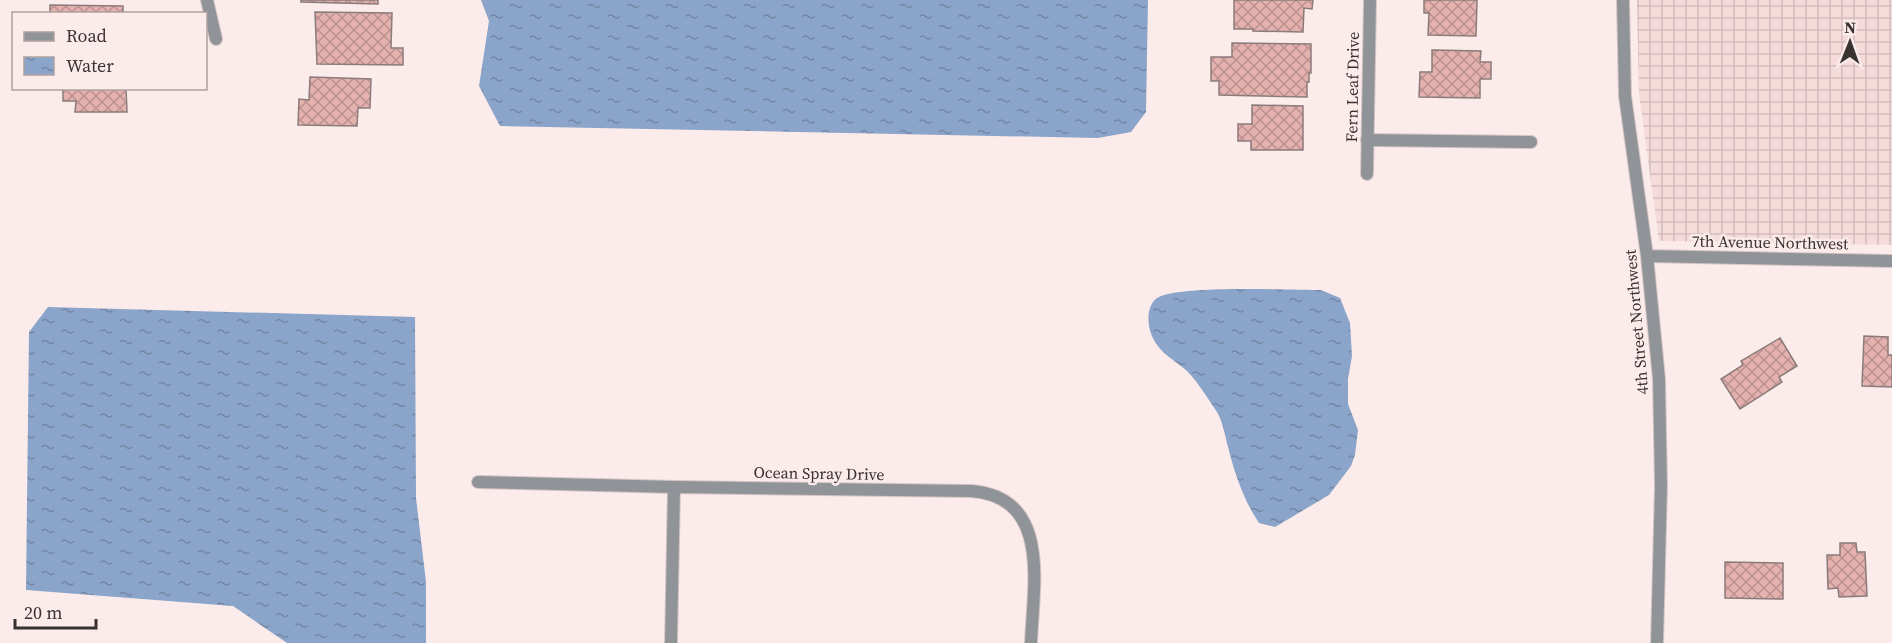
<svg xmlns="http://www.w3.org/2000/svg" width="1892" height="643" viewBox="0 0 1892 643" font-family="'Source Serif 4',serif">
  <defs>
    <pattern id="industrial-grid" width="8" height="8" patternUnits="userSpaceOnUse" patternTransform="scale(1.5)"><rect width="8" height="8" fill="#f5dcdb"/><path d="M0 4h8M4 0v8" fill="none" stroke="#d3bdbc"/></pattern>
    <pattern id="water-ripples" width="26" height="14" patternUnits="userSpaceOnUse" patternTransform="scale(1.5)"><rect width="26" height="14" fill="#8ba4c9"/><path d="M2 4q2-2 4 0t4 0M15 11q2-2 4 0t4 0" fill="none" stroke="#7386a4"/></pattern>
    <pattern id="building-cross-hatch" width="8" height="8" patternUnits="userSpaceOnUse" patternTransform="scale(1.5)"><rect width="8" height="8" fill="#e5b1ae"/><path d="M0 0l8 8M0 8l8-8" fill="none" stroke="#bb918e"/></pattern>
  </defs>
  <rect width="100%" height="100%" fill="#fbebea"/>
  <path fill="url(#industrial-grid)" d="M1637,0H1892V245L1659,241L1639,94Z"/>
  <path fill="url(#water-ripples)" d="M481,0H1148L1146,112L1131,132L1098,138L500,126L479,86L489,21Z
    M1321,290L1340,298L1350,323L1352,356L1348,379V404L1358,430L1355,455L1351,466L1329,495L1275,527L1259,523C1243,499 1235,474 1228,447C1225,436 1223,422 1217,412C1208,399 1198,382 1187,371C1175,360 1159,353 1152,336C1147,325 1146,306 1157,298C1177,285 1291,290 1321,290Z
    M48,307L415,317L416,498L426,582V643H287L233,606L26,590L29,332Z"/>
  <path fill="url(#building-cross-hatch)" stroke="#8a7c7b" stroke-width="1.5" d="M301,0H378V4L301,2Z
    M1234,0H1313L1312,9L1304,8L1303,32L1253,31V29H1234Z
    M1424,0H1477L1476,36L1428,35L1429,13H1424Z
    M50,5L123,6V14H50Z
    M315,12L392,13L391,48H403V65L317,64Z
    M1232,43L1311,44V73H1309V82H1307V97L1219,95V81H1211V57H1232Z
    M1432,50L1481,51L1480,62H1491V79H1480V98L1419,97L1420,72H1432Z
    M310,77L371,79L370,108H358L357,126L298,125L299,99L309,100Z
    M63,88H126L127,112H75L76,101H63Z
    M1252,105L1303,106V150H1251V141H1238V124H1252Z
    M1864,336L1888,337V355H1892V387L1862,386Z
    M1780,338L1797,366L1779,377L1782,382L1740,409L1721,379L1743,365L1741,361Z
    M1840,543H1856L1857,552H1865L1867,596L1839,597L1838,588L1828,589L1827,555H1840Z
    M1725,562L1783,563V599L1725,598Z"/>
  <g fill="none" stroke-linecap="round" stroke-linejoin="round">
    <defs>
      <path id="service" d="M1367,140L1531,142"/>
      <path id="minor" d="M207,0L216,39
        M1623,0L1625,96L1647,256L1659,379L1661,486L1657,643
        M1367,174L1370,0
        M1647,256L1892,261
        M478,482L674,487L971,491C1052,497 1033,586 1031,643
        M671,643L674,487"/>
    </defs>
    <use href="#service" stroke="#d4c6c5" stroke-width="14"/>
    <use href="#minor" stroke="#d4c6c5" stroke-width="14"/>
    <use href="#service" stroke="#909398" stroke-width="12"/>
    <use href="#minor" stroke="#909398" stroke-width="12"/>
  </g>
  <g text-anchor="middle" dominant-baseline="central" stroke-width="5" stroke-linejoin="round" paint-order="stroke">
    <g font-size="16" fill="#383231" stroke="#fbebea">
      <text transform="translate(1352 87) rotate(-89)">Fern Leaf Drive</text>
      <text transform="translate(1770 242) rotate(1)">7th Avenue Northwest</text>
      <text transform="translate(1636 322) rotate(-95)">4th Street Northwest</text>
      <text transform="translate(819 473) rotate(1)">Ocean Spray Drive</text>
    </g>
  </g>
  <rect x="12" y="12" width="195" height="78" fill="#fbebea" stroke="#ada1a0" stroke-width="1.5"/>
  <rect x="24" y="32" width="30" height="9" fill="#909398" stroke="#ada1a0" stroke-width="1.5"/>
  <text x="66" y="42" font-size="18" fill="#383231">Road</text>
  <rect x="24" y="57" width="30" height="18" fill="url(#water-ripples)" stroke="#ada1a0" stroke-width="1.5"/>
  <text x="66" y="72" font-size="18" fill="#383231">Water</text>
  <g transform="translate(1850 42) rotate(1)" stroke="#fbebea" stroke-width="4.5" paint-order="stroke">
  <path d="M0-4.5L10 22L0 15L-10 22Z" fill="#383231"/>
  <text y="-9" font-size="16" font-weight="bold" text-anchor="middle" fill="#383231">N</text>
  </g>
  <path d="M15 619v9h81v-9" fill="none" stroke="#383231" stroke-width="3"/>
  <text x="24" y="619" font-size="18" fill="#383231" stroke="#fbebea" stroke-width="4.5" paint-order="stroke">20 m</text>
</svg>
